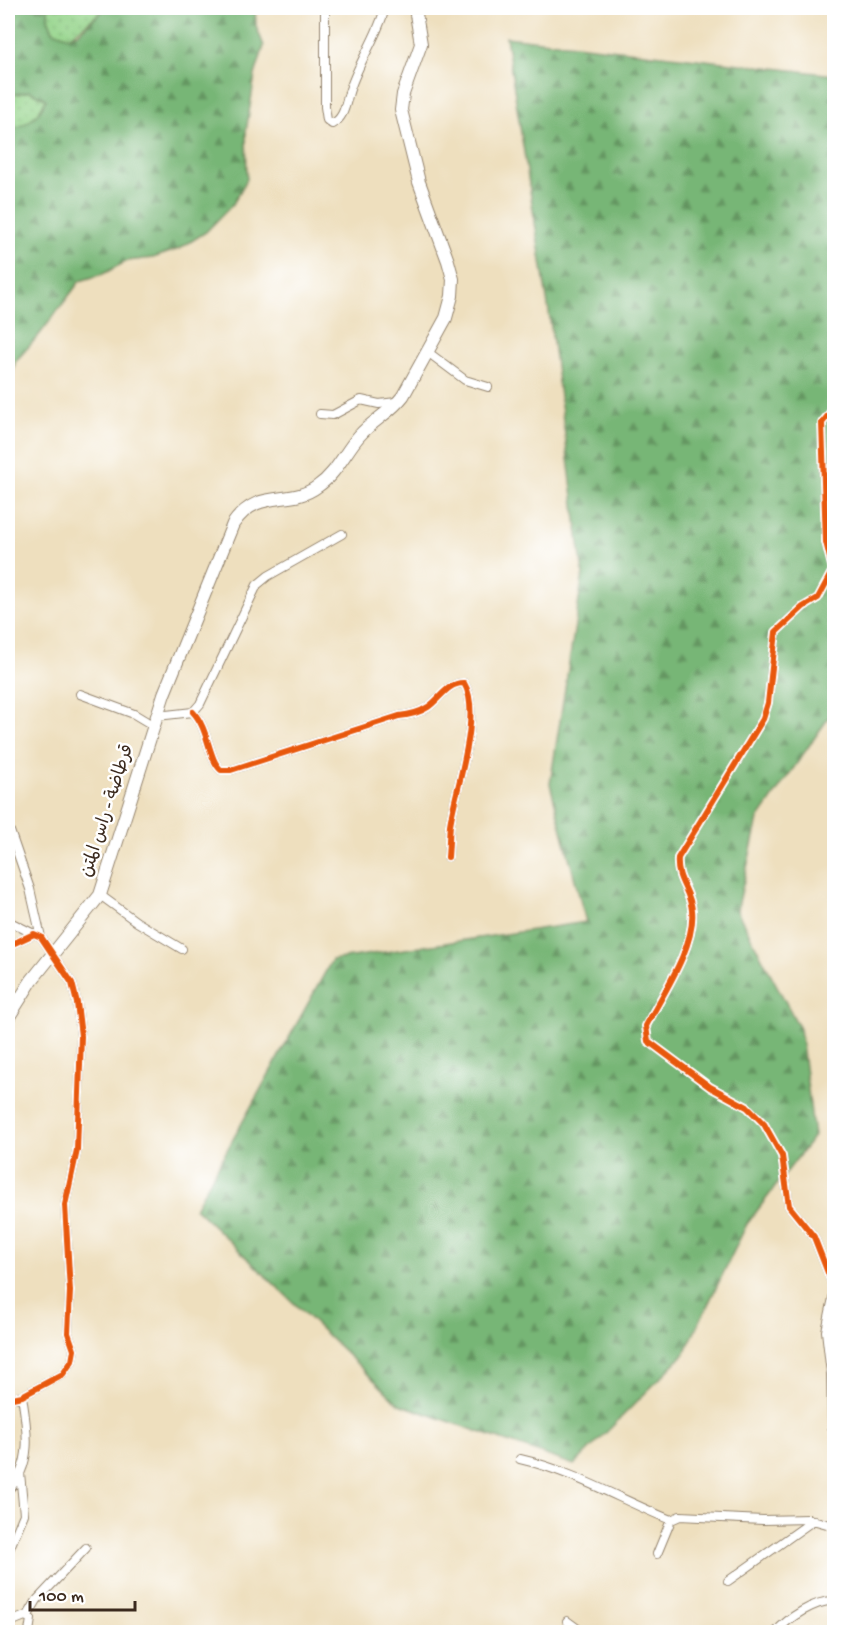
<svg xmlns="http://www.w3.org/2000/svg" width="842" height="1640" viewBox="0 0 842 1640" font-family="'Gochi Hand','Playpen Sans Arabic',sans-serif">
  <defs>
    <pattern id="grass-dots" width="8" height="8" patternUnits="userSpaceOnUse" patternTransform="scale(1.5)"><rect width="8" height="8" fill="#94d48a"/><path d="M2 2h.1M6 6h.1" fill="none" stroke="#80b677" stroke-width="1.8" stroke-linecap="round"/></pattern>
    <pattern id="forest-firs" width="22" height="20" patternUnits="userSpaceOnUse" patternTransform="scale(1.5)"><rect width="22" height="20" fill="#77b676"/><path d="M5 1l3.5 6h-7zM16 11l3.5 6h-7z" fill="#639460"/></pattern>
  </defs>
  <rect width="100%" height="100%" fill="#fff"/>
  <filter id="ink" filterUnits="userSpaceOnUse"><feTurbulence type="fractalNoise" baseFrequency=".0167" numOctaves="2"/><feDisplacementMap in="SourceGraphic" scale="12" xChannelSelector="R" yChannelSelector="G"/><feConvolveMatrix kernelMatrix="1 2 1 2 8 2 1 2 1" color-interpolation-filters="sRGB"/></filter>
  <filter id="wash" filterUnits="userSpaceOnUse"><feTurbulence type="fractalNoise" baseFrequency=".008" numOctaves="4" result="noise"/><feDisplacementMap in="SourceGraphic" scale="24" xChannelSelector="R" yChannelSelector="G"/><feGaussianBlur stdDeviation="1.35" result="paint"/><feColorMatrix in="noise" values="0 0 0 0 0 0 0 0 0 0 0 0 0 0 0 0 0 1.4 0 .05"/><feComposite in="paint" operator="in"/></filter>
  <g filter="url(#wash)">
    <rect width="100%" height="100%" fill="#eedfbe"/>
    <path fill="url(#grass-dots)" stroke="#687f54" stroke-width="1.5" d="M48,8H106L69,37L53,31L48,18Z
      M30,91L46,99C38,118 28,125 8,130V96Z"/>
    <path fill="url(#forest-firs)" stroke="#59704a" stroke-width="1.5" d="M8,8H48V18L53,31L69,37L78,33L106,8H255L256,26L264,46L255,75L246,132L247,179L233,204L206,232L179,249L153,258L127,261L103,274L80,281L40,334L15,362L8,401V130C27,125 38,118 46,99L30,91L8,96Z
      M506,37L834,75V431L831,440V545L834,554V710L758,819L737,911L800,1029L814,1136L747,1224L684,1354L574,1465L399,1404L195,1208L332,960L586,922L550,784L583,574L549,312Z"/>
  </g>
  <g filter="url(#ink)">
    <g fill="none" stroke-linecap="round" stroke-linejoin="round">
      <defs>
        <path id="street" d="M325,8V107L327,120L332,124C343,119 345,107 348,96C356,65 377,39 385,8
          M429,353L465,380L488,387
          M834,408L822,423L826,542L833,570L818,598L803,607L776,632L768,703L763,719L678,858C676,881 690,889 692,910C696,946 662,995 646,1026L648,1041L710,1087L747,1107L764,1124L782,1156L789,1206L814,1237L834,1288
          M320,414L333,415L361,400L379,404L396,402
          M80,694L134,714L154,726
          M193,712C209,729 208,759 221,770H231L399,716C409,715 419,713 428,707C439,700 448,682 464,683C483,714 455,790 450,825C449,835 449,846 448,857
          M157,716L193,712L200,704L257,585L268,576L342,534
          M10,831L30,889L41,937
          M100,895L137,922L182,949
          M8,921L34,934
          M8,946L34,934L41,937L72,983L77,1003L81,1036L77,1150L65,1205L70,1291L68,1333L74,1350L72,1361L63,1374L22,1396L8,1399
          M834,1293L826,1331L831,1374L832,1427L834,1432
          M520,1459C573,1471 621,1500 671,1520
          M8,1490C34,1465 27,1428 22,1396
          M8,1552L24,1514L20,1473
          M657,1554L671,1520L680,1516L763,1520L809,1519L834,1526
          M728,1581L814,1520
          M27,1617L37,1600L86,1548
          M567,1621L582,1632
          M8,1623L25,1616L31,1619L29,1632
          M776,1632C788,1618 815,1600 834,1601"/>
        <path id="secondary" d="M8,1018L32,980L100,895L164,694L233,524C259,486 289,508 318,486C336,474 345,452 359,436C372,421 391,412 403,396L446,318L452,296L453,279L448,261L419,182L401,110L403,94L421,44L415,8"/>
      </defs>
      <use href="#street" stroke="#94846e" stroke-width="10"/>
      <use href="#secondary" stroke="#94846e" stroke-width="14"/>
      <use href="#street" stroke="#fff" stroke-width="8"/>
      <use href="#secondary" stroke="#fff" stroke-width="12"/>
      <defs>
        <path id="cycleway" d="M834,408L822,423L826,542L833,570L818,598L803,607L776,632L768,703L763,719L678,858C676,881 690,889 692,910C696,946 662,995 646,1026L648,1041L710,1087L747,1107L764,1124L782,1156L789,1206L814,1237L834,1288
          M193,712C209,729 208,759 221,770H231L399,716C409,715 419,713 428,707C439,700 448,682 464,683C483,714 455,790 450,825C449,835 449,846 448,857
          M8,946L34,934L41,937L72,983L77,1003L81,1036L77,1150L65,1205L70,1291L68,1333L74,1350L72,1361L63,1374L22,1396L8,1399"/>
      </defs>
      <use href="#cycleway" stroke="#fff" stroke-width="10"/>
      <use href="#cycleway" stroke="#e8590c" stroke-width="6"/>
    </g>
  </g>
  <g text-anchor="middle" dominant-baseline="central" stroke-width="5" stroke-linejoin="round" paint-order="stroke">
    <g font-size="18" fill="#3b2a1e" stroke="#fff">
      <text transform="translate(108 811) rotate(-72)">قرطاضة - راس المتن</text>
    </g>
  </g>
  <rect width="842" height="1640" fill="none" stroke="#fff" stroke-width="30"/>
  <path d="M30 1601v9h105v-9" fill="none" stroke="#3b2a1e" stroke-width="3"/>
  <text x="39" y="1601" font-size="18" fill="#3b2a1e" stroke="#ffffff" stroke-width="4.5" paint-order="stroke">100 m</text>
</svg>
